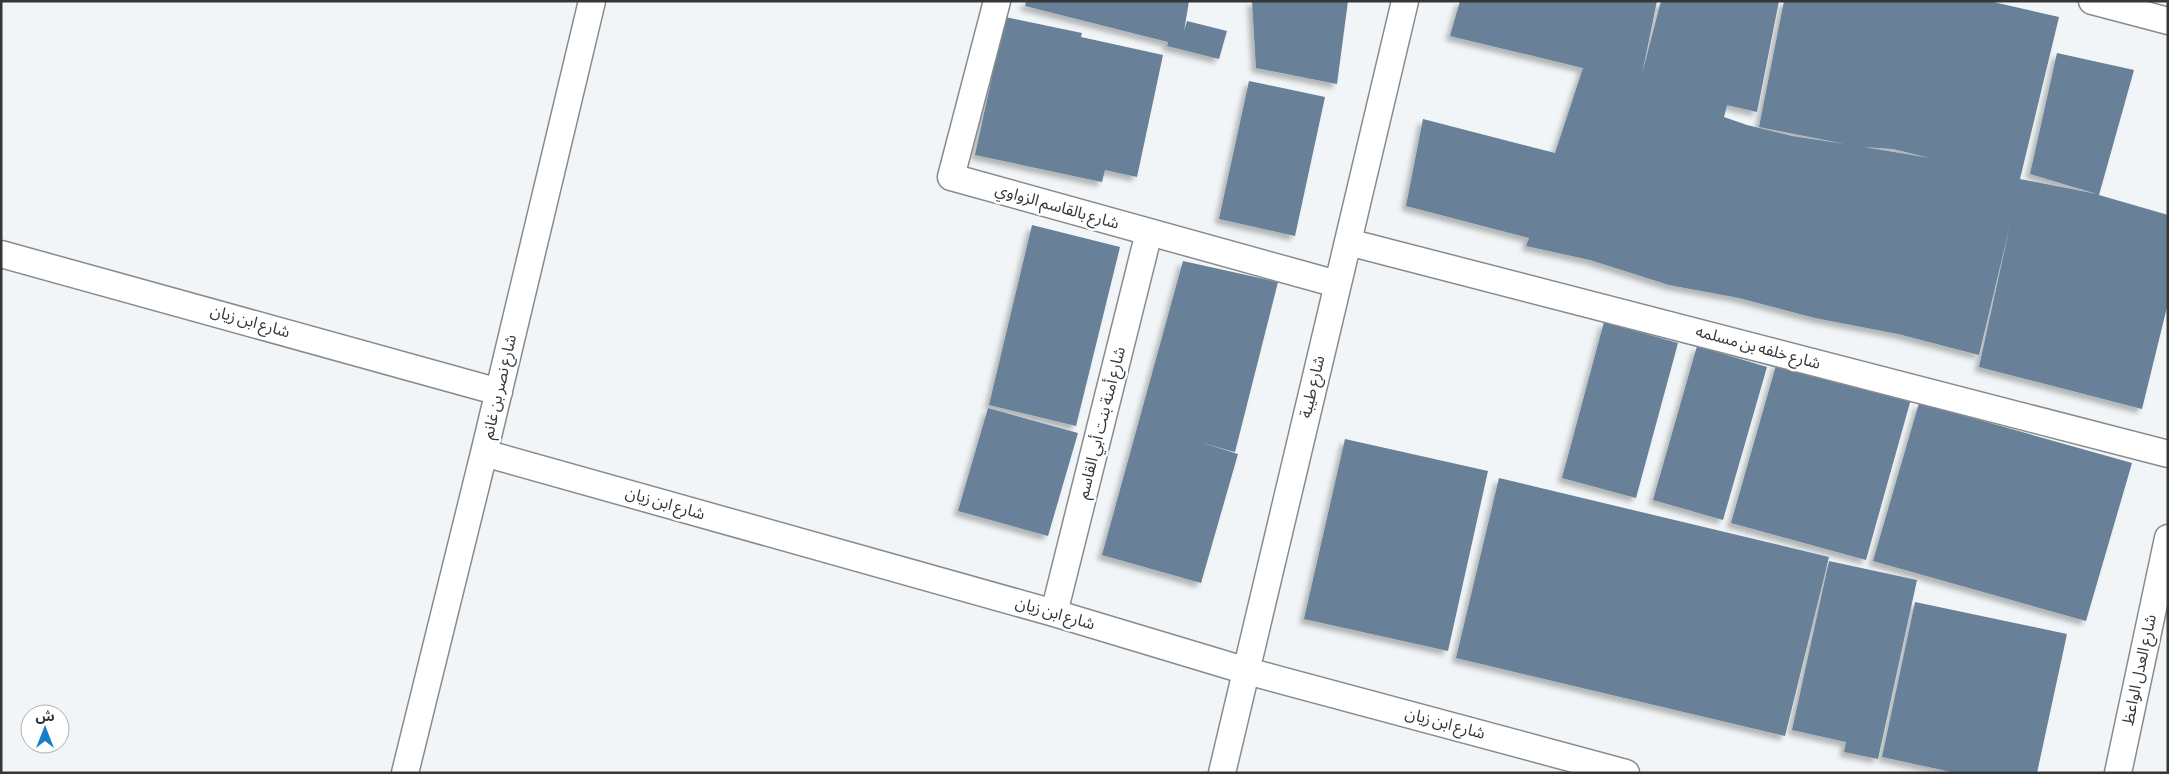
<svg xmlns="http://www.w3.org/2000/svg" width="2169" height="774" viewBox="0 0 2169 774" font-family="'Sofia Sans Condensed','Noto Sans Arabic',sans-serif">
  <defs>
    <filter id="shadow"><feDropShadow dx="-4.5" dy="4.5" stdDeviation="2.5" flood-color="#0004"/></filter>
  </defs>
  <rect width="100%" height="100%" fill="#f2f5f7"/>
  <path fill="#688198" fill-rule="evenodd" filter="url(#shadow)" d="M1026,1H1189L1184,31L1187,21L1227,31L1219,59L1167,46L1168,42L1025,6Z
    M1252,1H1348L1337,84L1256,68Z
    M1460,1H1657L1642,74L1661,1H1779L1757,112L1727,105L1724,117L1747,125L1792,136L1845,144L1759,127L1784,1H1989L2059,17L2020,179L2097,194L2030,174L2057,53L2134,70L2099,195L2168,215V303L2142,409L1979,367L2010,225L1979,355L1898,334L1815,318L1739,298L1669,285L1590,260L1526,246L1529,238L1406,206L1423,119L1555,153L1583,68L1450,36ZM1864,147L1893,149L1930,158Z
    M1005,17L1082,33L1081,37L1163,55L1137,177L1105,170L1102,182L975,155Z
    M1249,81L1325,97L1295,236L1219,219Z
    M1032,225L1120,247L1076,426L989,405Z
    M1183,261L1278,282L1235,452L1199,442L1238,454L1201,583L1102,555Z
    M1604,322L1678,343L1636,498L1562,478Z
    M1697,346L1767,367L1723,520L1653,500Z
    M1777,362L1911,399L1866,560L1731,523Z
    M1919,403L2132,463L2086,621L1873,561Z
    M988,408L1078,433L1048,536L958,511Z
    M1345,439L1488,471L1448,651L1304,619Z
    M1499,478L1829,557L1785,736L1456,658Z
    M1829,561L1917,580L1878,759L1844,752L1846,742L1792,730Z
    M1915,602L2067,634L2037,773H1956L1882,757Z"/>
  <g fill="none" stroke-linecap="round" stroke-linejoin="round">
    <defs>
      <path id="street" d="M997,1L951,177L1337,284
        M2092,1L2168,21
        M1348,242L2168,454
        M1,254L499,392
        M484,453L1054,613L1247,671L1626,773
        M1054,613L1149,232
        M405,773L484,453L592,1
        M1222,773L1405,1
        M2118,773L2168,538"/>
    </defs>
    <use href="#street" stroke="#888b8d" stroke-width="29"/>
    <use href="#street" stroke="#fff" stroke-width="26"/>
  </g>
  <g text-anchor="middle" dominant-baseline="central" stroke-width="5" stroke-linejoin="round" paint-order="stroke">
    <g font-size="16" fill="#353637" stroke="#fff">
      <text transform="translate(1057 207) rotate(16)">شارع بالقاسم الزواوي</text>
      <text transform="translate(250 322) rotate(16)">شارع ابن زيان</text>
      <text transform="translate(1758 348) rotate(15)">شارع خلفه بن مسلمه</text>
      <text transform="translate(500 387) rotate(-77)">شارع نصر بن غانم</text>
      <text transform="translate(1313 387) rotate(-77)">شارع طيبة</text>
      <text transform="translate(1102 423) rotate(-76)">شارع أمنة بنت أبي القاسم</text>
      <text transform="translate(665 504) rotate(16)">شارع ابن زيان</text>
      <text transform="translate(1055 614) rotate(16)">شارع ابن زيان</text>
      <text transform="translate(2140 670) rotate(-78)">شارع العدل الواعظ</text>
      <text transform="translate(1445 724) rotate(15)">شارع ابن زيان</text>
    </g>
  </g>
  <rect width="2169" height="774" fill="none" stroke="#353637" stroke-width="5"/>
  <g transform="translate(45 729)"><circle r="24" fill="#ffffff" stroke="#aeafaf"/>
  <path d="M0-4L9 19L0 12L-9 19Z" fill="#177fca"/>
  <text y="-8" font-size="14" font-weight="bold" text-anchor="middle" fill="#353637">ش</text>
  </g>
</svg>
